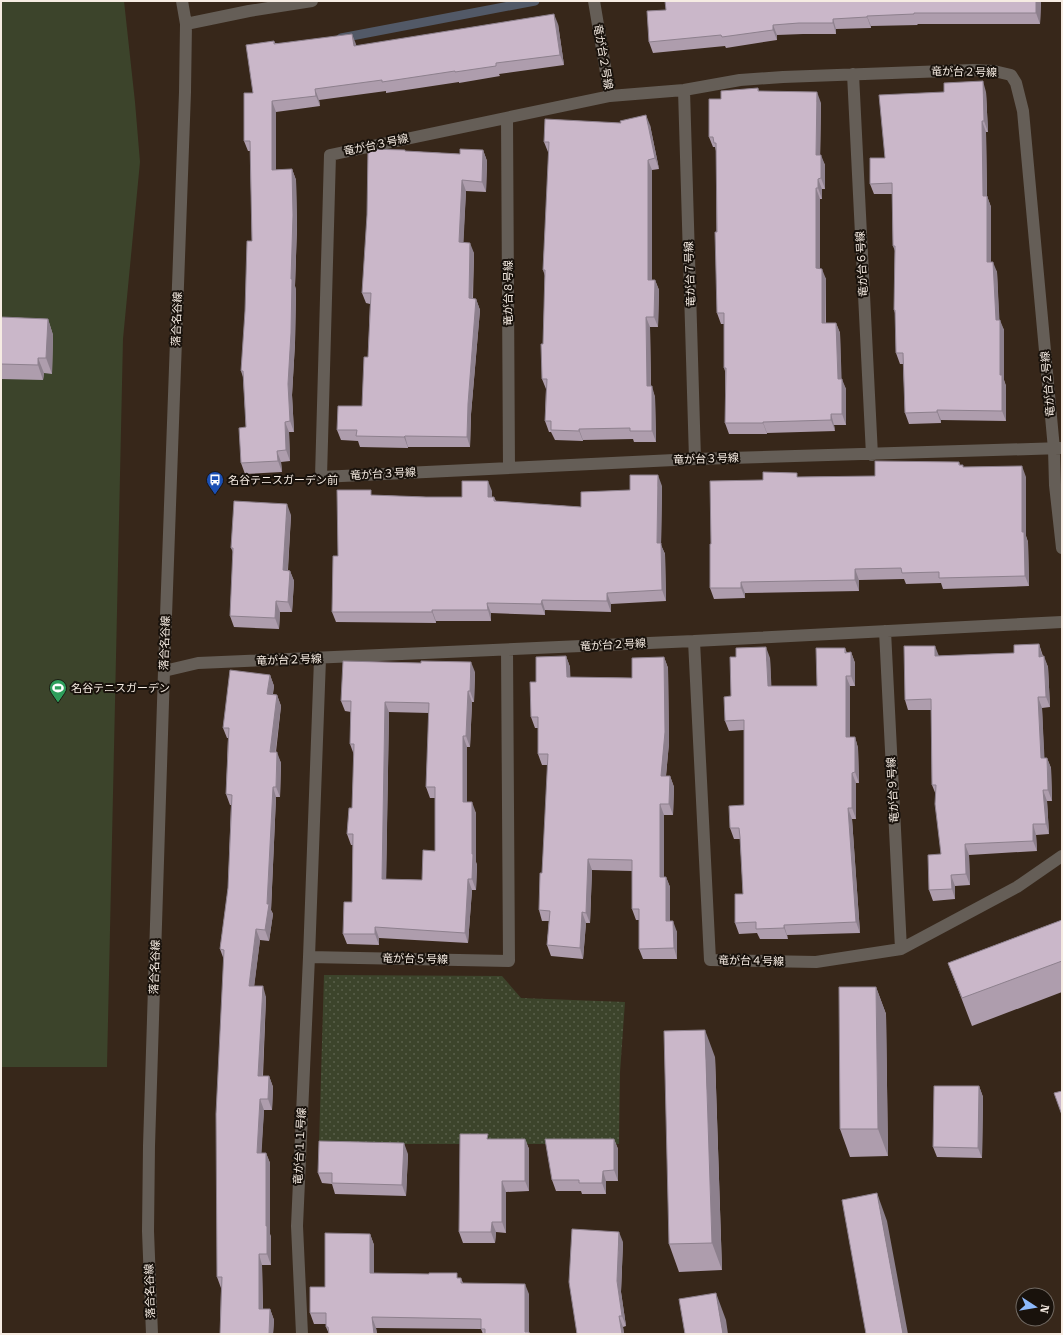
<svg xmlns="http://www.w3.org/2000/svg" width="1063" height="1335" viewBox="0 0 1063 1335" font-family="'Roboto Serif','Noto Sans JP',serif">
  <defs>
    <pattern id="grass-dots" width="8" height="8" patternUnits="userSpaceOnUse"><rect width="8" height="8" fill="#3c442b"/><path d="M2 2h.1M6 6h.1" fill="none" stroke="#595f4a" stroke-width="1.8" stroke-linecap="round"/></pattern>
  </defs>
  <rect width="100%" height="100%" fill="#37271a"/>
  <path fill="url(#grass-dots)" d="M324,975L502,976L521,998L625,1002L620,1072L619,1144H319Z"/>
  <path fill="#3c442b" d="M1,1H124L135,102L140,162L123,339L107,1067H1Z"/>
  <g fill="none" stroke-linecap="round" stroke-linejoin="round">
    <path stroke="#525967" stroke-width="9" d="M341,38L535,1"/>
    <path stroke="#655e57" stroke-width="12" d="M594,1L610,96L684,90L740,80L783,77L973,70L994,71L1011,75L1016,83L1023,111L1054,449L1055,485L1062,548
      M186,24L249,11L312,1
      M853,74L872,455
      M684,90L695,459
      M610,96L330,155L321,477L695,459L1062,448
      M507,118L509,468
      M885,631L901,949
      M694,641L710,960L816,962L901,949L1017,887L1062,856
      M320,659L309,957L509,961L507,650
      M164,671L198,663L694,641L1062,622
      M152,1334L148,1231L149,1146L164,671L185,92L186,24L182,1
      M302,1334L297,1226L309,957"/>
  </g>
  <path fill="#ae9dad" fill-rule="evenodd" d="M1041,1L1040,24H917L918,25L871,26V28L836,29V34H803L777,35V40L726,48L725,46L653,53L649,42L666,10Z
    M558,24L564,65L499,74L500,76L459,83V82L386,93V91L319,100L320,106L276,112V170L292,169L296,180L297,226L295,286L296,290L295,343L292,395L294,432H289L290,461L281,462L282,472L245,474L241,463L246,427L243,377L241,371L252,241L250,151H248L244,141L274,41L275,43L356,44V46Z
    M758,88L759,91L821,103L820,155L825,165V189H822V199H820V269L826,279V323H836L840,333L841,379L846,389V425H834L835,431L767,433V434H729L725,423V371L724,368V324H721L717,313L716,151L715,147H713L709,137Z
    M986,92L988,132H986L987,196L991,207V262L997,272L999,320L1004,330V380L1006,386V421L941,420V423L909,424L905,413L903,364H900L896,353L895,313L894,310L895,251L893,246L892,194H874L870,184Z
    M650,125L659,169L652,170V280H655L659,290L658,327H650L651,386L655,397L656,442H634L633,439L583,440V441L555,440L551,432H549L545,421L546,389L542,379L545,276L543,270L549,152H548L544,142Z
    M405,150V151L460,154L483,150L487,161L486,192L466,191L463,243L474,253L473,299H476L480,310L471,414L470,447H408V448L360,447L358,441L341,440L337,430L362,406L368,357L370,304L366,303L362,293Z
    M1,317L48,319L53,335L52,374L44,373L43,380L1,379Z
    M959,462L960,465H963V467L1026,477V536L1028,542L1029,586L943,589L941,583L906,584L904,579L859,580V591L745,593V598L714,599L710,588L711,544L763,480L799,477L875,476Z
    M662,486L661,545L665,554L666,601L611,604V612L545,610V615L491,613V621H436V623L336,622L332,612L338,556L373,495L426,497H462L492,491V497H494L496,501L581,507L630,490Z
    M291,515L288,570L290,571L294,581L292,612H280L279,629L234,627L230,616L233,552L231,548Z
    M1039,644L1043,656L1048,667L1050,707L1042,708L1044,758H1047L1051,768L1052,801H1047L1049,834L1036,835L1037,851L969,855L970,885L955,886V899L933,901L929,890L941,854L936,795L932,785L931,710H908L905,700L939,656L1014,653Z
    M845,648L847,653L851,652L855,663V686H850V737H855L858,748L859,783H856V819H852L860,933L787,935L788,939H760L757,933L739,934L735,923L743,894L740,839H734L730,828L744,805V730L729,731L725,721L731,696L770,658L771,686H817Z
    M566,656L570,667V677L632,678L664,657L668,668L669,743L666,776H670L674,787L673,815H664V877H666L670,887V921L677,932V959H643L639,949V920H636L632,909V871L592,870L590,923H586L583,959L551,956L547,945L549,921H542L539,910L542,873L548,765H542L538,754V728H535L531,717L536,682Z
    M475,672L474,702H472L470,747H467V802L476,813V862L477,865L476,890H472L468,943L379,938V945L347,944L343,934L352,902L353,845H351L347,834L352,808L354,755L350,744L351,712L345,711L341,701ZM389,712L429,713L426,787L430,798H435V851L422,880L386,879Z
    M270,675L274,686L273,694L277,695L281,706L276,752L281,763L280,797H276L271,910L273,914L269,941L260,940L254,986L266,997L263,1076H269L273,1087L272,1110H264L261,1153H266L270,1163V1234L271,1237V1265H262L263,1309H270L274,1320L273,1334H220L221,1288L217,1277L224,960L220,949L228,888L231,805H230L226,794L228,738H227L223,728Z
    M1062,920V992L972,1026L948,963Z
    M876,987L886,1014L888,1156L850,1157L840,1129Z
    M715,1057L722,1270L679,1272L669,1244Z
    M979,1086L983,1097L982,1158L937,1157L933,1147Z
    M489,1139H525L529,1149V1191L506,1192V1233L496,1232L495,1243H463L459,1232Z
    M614,1139L618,1149V1181H606V1194H582L581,1191H556L552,1180Z
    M408,1154L406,1196L335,1194L332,1184L322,1183L318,1173Z
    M370,1234L374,1245V1273L461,1278L463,1283L529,1294V1332L530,1334H483L481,1329L376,1328L377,1334H329L326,1327V1324H314L310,1313L325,1287Z
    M623,1242L621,1292L626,1326L623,1327L624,1334H577Z"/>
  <path fill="#8d808d" d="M1036,1H1041L1040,24L1036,13Z
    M554,14L558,24L564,65L560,55Z
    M867,16L871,26V28L867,17Z
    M833,19L836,29V34L833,23Z
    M773,25L777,35V40L773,30Z
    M352,34L356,44L357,57L354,46Z
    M983,81L986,92L988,132L984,121Z
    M315,89L319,100L320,106L316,96Z
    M817,92L821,103L820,166L816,155Z
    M272,101L276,112V180L272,170Z
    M646,115L650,125L659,169L655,158Z
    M982,121L986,132L987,204V196L991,207V273L987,262L983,196Z
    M483,150L487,161L486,192L482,182Z
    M821,155L825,165V189L821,178Z
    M648,160L652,170V290L648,280Z
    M292,169L296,180L297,226L295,286L296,290L295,343L292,395L294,432L290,421L288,384L291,279Z
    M818,179L822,189V199L818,188Z
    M462,180L466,191L463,253L459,242Z
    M816,188L820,199V279L816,268Z
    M470,243L474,253L472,309L469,298Z
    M993,262L997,272L1000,330L996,320Z
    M822,269L826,279L825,334L822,323Z
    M655,280L659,290L658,327L654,317Z
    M476,299L480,310L471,414L470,447L467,437L468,404Z
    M646,317L650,327L651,397L647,386Z
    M48,319L53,335L52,374L46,358Z
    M1000,320L1004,330V380L1006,386V421L1002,411L1000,375Z
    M836,323L840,333L842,389L838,379Z
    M38,358L44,373L43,380L38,365Z
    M842,379L846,389V425L842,414Z
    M652,386L655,397L656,442L652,431Z
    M937,410L941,420V423L937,412Z
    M831,414L834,425L835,431L831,420Z
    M285,422L289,432L290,461L286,450Z
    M763,422L767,433V434L763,423Z
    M579,429L583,440V441L579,431Z
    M405,436L408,447V448L404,437Z
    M277,451L281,462L282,472L278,461Z
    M1022,466L1026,477V536L1028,542L1029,586L1025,576L1022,532Z
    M658,475L662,486L661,545L665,554L666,601L662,590L657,543Z
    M488,481L492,491V508L488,497Z
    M287,504L291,515L287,581L283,570Z
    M855,569L859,580V591L855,580Z
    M290,571L294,581L292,612L288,602Z
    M741,582L745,593V598L741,588Z
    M607,593L611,604V612L607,601Z
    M542,600L545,610V615L541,604Z
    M276,601L280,612L279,629L275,618Z
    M487,603L491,613V621L488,610Z
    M432,610L436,621V623L432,612Z
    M1039,644L1042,655L1043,667L1039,657Z
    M935,646L939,656H935Z
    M766,647L770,658L772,697L768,686Z
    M851,652L855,663V686L851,676Z
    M566,656L570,667L571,688L567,677Z
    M1044,656L1048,667L1050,707L1046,697Z
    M664,657L668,668L669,743L665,786L661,776Z
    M471,662L475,672L474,702L470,691Z
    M270,675L274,686L271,704L267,694Z
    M846,676L850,686V748L846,737Z
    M468,691L472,702L470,747L466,736Z
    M277,695L281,706L274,763L270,752Z
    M1038,697L1042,708L1045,768L1041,758Z
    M385,702L389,712L386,890L382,879Z
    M463,736L467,747V813L463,802Z
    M855,737L858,748L859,783L855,772Z
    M277,752L281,763L280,797L276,787Z
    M1047,758L1051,768L1052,801L1048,790Z
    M852,773L856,783V819L852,808Z
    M670,776L674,787L673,815L669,804Z
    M273,787L276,797L271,910L273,914L269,941L265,930L267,904Z
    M1043,790L1047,801L1049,834L1046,824Z
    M472,802L476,813V862L477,865L476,890L472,879Z
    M660,804L664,815V887L660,877Z
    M848,808L852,819L860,933L856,922Z
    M1033,824L1036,835L1037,851L1033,841Z
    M965,844L969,855L970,885L966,874Z
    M588,859L592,870L590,923L586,913Z
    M951,875L955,886V899L952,889Z
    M666,877L670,887V932L666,921Z
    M468,879L472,890L468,943L465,933Z
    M582,912L586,923L583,959L580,948Z
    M673,921L677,932V959L674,948Z
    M784,925L787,935L788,939L784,928Z
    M375,927L379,938V945L375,934Z
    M256,929L260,940L253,996L249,986Z
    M263,986L266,997L262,1087L258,1076Z
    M876,987L886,1014L888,1156L878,1129Z
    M705,1030L715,1057L722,1270L712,1243Z
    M269,1076L273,1087L272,1110L268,1099Z
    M979,1086L983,1097L982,1158L978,1148Z
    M260,1099L264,1110L261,1163L257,1153Z
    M525,1139L529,1149V1191L525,1181Z
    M614,1139L618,1149V1181L614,1170Z
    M404,1143L408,1154L406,1196L402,1185Z
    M266,1153L270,1163V1234L271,1237V1265L267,1254L266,1226Z
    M603,1171L606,1181V1194L602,1183Z
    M502,1181L506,1192V1233L502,1222Z
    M877,1193L887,1221L908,1334H903Z
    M492,1222L496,1232L495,1243L491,1232Z
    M619,1232L623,1242L621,1292L626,1326L622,1316L617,1281Z
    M370,1234L374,1245V1283L370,1273Z
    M259,1254L262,1265L263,1320L259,1309Z
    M525,1284L529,1294V1334L525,1332Z
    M716,1293L726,1320L728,1334H723Z
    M270,1309L274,1320L273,1334H269Z
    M619,1316L623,1327L624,1334H622Z
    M372,1317L376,1328L377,1334H374Z"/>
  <path fill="#cab7c9" stroke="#8d808d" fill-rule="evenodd" d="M665,1H1036V13H914V14L867,16V17L833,19V23H799L773,25V30L722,37L721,35L649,42L647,11L666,10Z
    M554,14L560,55L496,63V66L455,72V71L382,82V80L315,89L316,96L272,101V170L292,169L293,215L291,279H292L291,333L288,384L290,421L285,422L286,450L277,451L278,461L241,463L239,428L246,427L243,371H241L245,311L247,241H252L250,141H244V93H253L246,45L274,41V44L352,34L354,46Z
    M983,81L984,121H982L983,196H987V262H993L996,320H1000V375H1002V411L937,410V412L905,413L903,353H896L895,310H894L895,246H893L892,183L870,184V158H885L879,95L944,92V83Z
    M758,88V91L817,92L816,155H821V178L818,179V188H816V268L822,269V323H836L838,379H842V414H831V420L763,422V423H725L726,368H724V313H717L715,232H717L716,143H714L713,137H709V99H721V91Z
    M646,115L655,158L648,160V280H655L654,317H646L647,386H652V431H630V428L579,429V431L551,430V421H545L547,379H542L541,344H543L545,270H543L549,142H544L545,119L621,123L620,121Z
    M368,149L405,150V151L460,154V149L483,150L482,182L462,180L459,242L470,243L469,298L476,299L468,404L467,437L405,436L404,437L356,436L357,430H337L338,406H362L364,357H368L371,293H362L367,215Z
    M1,317L48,319L46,358H38V365L1,364Z
    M875,461L959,462V465H963V467L1022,466V532H1024L1025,576L939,578V572L902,573L901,568L855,569V580L741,582V588H710V544H711L710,481L763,480V472L797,473V477L875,476Z
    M630,475H658L657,543H661L662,590L607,593V601L542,600L541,604L487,603L488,610H432V612H332L333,556H338L337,490H371V495L426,497H462V481H488V497H494V501L581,507V492L630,490Z
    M234,501L287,504L283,570L290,571L288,602L276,601L275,618L230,616L233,548H231Z
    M1039,644V657L1044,656L1046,697H1038L1041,758H1047L1048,790H1043L1046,824H1033V841L965,844L966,874L951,875L952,889L929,890L928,855L941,854L935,804L936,785H932L931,699L905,700L904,646H935V656L1014,653V645Z
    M766,647L768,686H817L816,648H845V653L851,652V676H846V737H855V772L852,773V808H848L856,922L784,925V928L756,929V922L735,923V894H743L740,837L739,828H730L729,806L744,805V720L725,721L724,697L731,696L730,657H736V648Z
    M566,656L567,677L632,678V658L664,657L665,732L661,776H670L669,804H660V877H666V921H673L674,948L639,949V909H632V860L588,859L586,913L582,912L580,948L547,945L550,911L539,910L540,873H542L548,754H538V717H531L530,682H536V657Z
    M343,661L421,663V661L471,662L470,691H468L466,736H463V802H472V854H473L472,879H468L465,933L375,927V934H343L344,902H352L353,834H347L349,808H352L354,744H350L351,701H341ZM385,702L429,703L426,787H435V851L423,850L422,880L382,879Z
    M230,670L270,675L267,694L277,695L270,752H277L276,787H273L267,904H269L265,930L256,929L249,986H263L258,1076H269L268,1099H260L257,1153H266V1226H267V1254H259V1309H270L269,1334H220L222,1277H217L216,1114L224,950L220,949L228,888L232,795L226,794L229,728H223Z
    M1062,920V961L962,998L948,963Z
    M839,987H876L878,1129H840Z
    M705,1030L712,1243L669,1244L664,1031Z
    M934,1086H979L978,1148L933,1147Z
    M1062,1091V1115L1054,1093Z
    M460,1134H488L487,1139H525V1181H502V1222H492L491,1232H459Z
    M545,1139H614V1170L603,1171L602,1183H579V1180H552Z
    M319,1141L404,1143L402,1185L332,1183V1173H318Z
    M877,1193L903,1334H866L842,1200Z
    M572,1229L619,1232L617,1281L622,1316H619L622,1334H577L569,1282Z
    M325,1233L370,1234V1273L429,1274V1273H457V1278H461V1283L525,1284V1332H529V1334H485V1329H481V1319L372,1317L374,1334H329L328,1327H326V1313H310V1287H325Z
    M716,1293L723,1334H685L679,1299Z"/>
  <defs>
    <symbol id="bus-pin" viewBox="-11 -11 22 30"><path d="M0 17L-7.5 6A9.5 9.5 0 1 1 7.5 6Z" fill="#1a4fb4" stroke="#19120c"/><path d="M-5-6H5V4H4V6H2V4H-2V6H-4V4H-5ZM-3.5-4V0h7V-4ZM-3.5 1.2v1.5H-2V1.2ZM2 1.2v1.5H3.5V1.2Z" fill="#fff"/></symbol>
    <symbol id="stadium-pin" viewBox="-11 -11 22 30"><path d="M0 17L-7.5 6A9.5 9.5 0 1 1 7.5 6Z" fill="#2e9e5b" stroke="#19120c"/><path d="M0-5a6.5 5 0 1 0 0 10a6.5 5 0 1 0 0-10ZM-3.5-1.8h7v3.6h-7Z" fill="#fff"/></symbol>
  </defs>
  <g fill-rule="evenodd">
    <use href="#bus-pin" x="205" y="470" width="20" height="27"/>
    <use href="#stadium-pin" x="48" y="678" width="20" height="27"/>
  </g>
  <g text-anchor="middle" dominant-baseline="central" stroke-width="4" stroke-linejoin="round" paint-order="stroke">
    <g font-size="11" fill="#f6ece3" stroke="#19120c">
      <text transform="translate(603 57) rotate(80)">竜が台２号線</text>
      <text transform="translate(964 72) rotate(1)">竜が台２号線</text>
      <text transform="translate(376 145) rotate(-12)">竜が台３号線</text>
      <text transform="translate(862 264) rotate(-93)">竜が台６号線</text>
      <text transform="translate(690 274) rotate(-92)">竜が台７号線</text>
      <text transform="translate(508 293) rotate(-90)">竜が台８号線</text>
      <text transform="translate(177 319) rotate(-88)">落合名谷線</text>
      <text transform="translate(1048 384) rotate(-95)">竜が台２号線</text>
      <text transform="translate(706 459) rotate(-2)">竜が台３号線</text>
      <text transform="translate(383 474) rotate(-3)">竜が台３号線</text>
      <text transform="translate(165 643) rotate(-88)">落合名谷線</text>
      <text transform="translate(613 645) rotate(-3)">竜が台２号線</text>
      <text transform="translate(289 660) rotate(-2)">竜が台２号線</text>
      <text transform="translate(893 790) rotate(-93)">竜が台９号線</text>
      <text transform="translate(415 959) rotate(1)">竜が台５号線</text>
      <text transform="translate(751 961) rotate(1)">竜が台４号線</text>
      <text transform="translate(155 967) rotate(-88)">落合名谷線</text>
      <text transform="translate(300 1146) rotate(-87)">竜が台１１号線</text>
      <text transform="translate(150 1291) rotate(-92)">落合名谷線</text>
    </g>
    <g font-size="11" fill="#f6ece3" stroke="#19120c" text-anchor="start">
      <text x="228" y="480">名谷テニスガーデン前</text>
      <text x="71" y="688">名谷テニスガーデン</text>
    </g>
  </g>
  <rect width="1063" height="1335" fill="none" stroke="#f6ece3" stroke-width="4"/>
  <g transform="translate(1035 1307) rotate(102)"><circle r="19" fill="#19120c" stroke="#716962"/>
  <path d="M0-3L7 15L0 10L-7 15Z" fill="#8db9fc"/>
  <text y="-6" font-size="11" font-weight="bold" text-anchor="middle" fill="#f6ece3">N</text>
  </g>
</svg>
